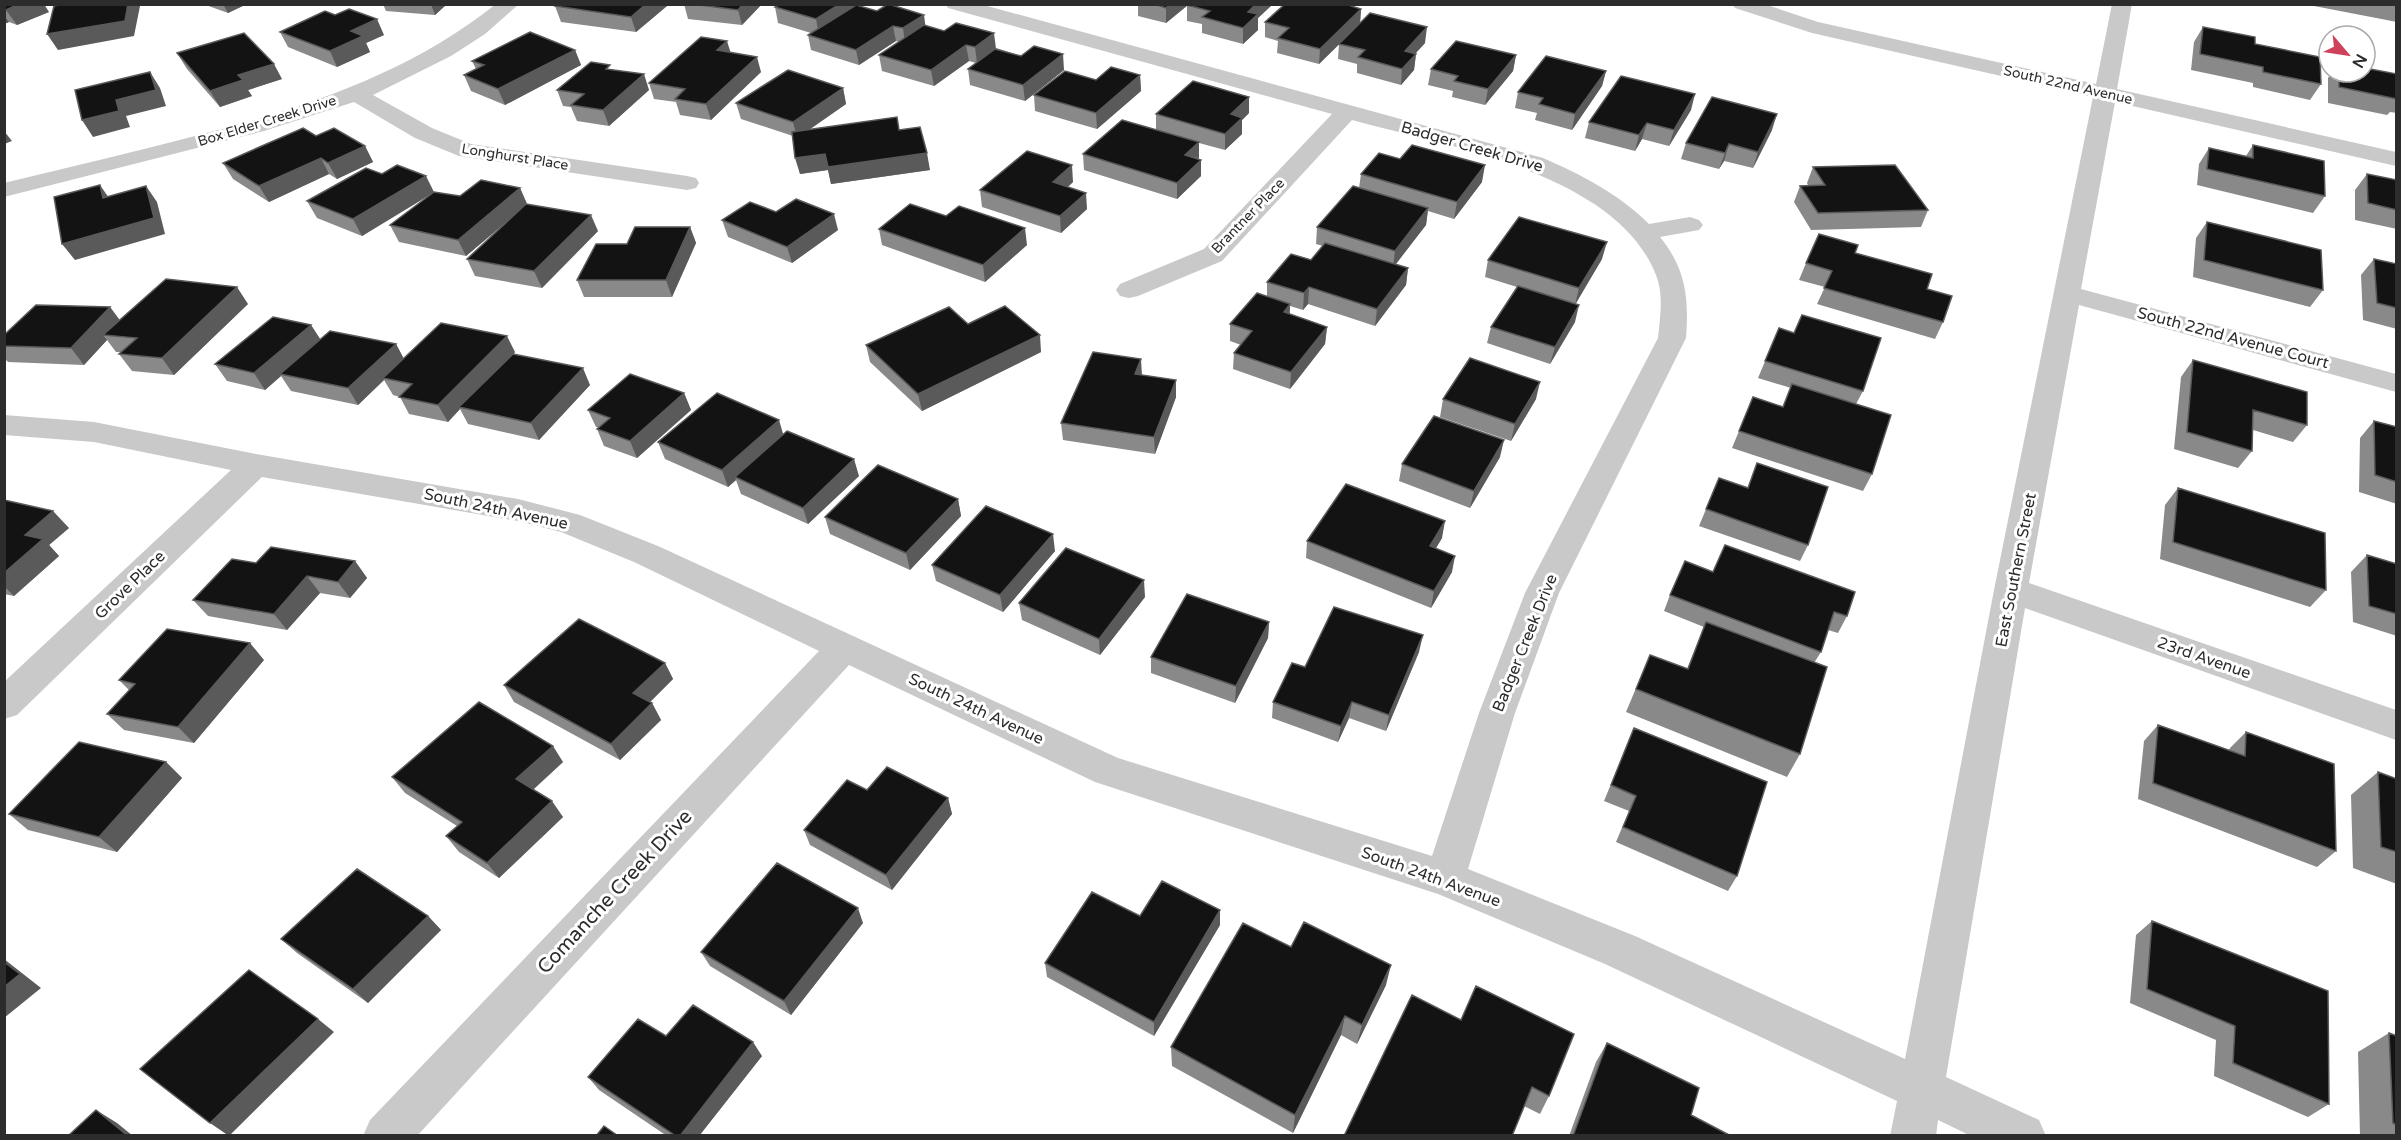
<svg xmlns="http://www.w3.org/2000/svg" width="2401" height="1140" viewBox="0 0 2401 1140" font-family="'Varela Round',sans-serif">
  <rect width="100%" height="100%" fill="#fff"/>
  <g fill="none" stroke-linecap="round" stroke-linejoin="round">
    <path fill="#c9c9c9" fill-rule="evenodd" d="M496,4H519L485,34L451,56L373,95L432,128L471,144L687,176L696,178L699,183L696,188L687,190L459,156L415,138L354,102L264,131L4,197V183C69,167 134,152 199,135C306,107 408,74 496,4Z
      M945,4H980L1543,158C1582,175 1619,194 1649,224L1690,217L1699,220L1703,225L1699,230L1660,237C1686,269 1689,298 1686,338L1559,593L1515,713L1468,869L1635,936L1905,1059L1994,590L2093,97L1812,33L1735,8L1732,4H1764L1818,22L2096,84L2112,4H2132L2117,89L2396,152V166L2115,102L2081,289L2396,374V392L2079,305L2029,583L2396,710V740L2025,608L1946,1077L2039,1120L2046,1136H1971L1938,1120L1936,1136H1890L1897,1101L1605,964L1438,894L1095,782L849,665L417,1136H363L370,1120L819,651L634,562L561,532L518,521L262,477L17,715L4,719V682L231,470L94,442L4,435V415L94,422L256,454L518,499L580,515L658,546L1118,758L1432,856L1479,713L1525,593L1658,338C1660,317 1664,295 1656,275C1616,173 1446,146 1352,120L1222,261L1138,296L1129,298L1120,296L1116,290L1120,284L1204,249L1332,114L948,8Z"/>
  </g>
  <path fill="#898989" d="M4,4L49,12L17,25L9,22L4,24Z
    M203,4H247L228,13Z
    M383,4H447L435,15L386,11Z
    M557,4H666L667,6L636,32L561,22L555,6Z
    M684,4H762L742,25L688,19Z
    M780,4H855L856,6L925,25L1064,70L1025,101L970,85L968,69L976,63L969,61L934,86L882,71L879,55L899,42L896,41L859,65L811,50L808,35L811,33L778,23L775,7Z
    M1136,4H1273L1258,18V30L1243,44L1202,33V24L1187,21V6L1166,23L1138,16V5Z
    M2314,4H2397V22L2314,6Z
    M1361,9L1360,23L1425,43L1415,54H1416L1414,70L1401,85L1357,73V64L1338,59L1339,44L1319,64L1277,53L1278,41L1265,37V22Z
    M2203,27L2255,44L2321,84L2310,100L2253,87V83L2191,70L2194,42Z
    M280,32L384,35L366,43L370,52L337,67L288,47Z
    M575,50L581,65L505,105L471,91L464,75L476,69L472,61Z
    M177,53L282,79L248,90L252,96L220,107L187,69Z
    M730,53L761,72L711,120L680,115L676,102L654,99L649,83Z
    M1516,55L1513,71L1485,105L1452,97L1453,91L1428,85L1431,69Z
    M612,69L649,90L609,126L577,121L571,107L563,106L557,90Z
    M1606,71L1602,86L1572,130L1535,120L1537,113L1515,108L1518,92Z
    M2332,72H2365L2397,74V113L2390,112L2387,115L2328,103V78Z
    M1140,75L1141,91L1097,129L1035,111L1034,95L1096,80Z
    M843,88L846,104L809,130H899L930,170L831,184L828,170L800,174L793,136L741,119L736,103Z
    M1691,110L1669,146L1642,139L1635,151L1585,138L1589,122Z
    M1249,113L1242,120V134L1225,150L1199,143V158L1201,176L1177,199L1084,170L1083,154L1156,130V114Z
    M1772,130L1753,168L1724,161L1719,169L1681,159L1686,143Z
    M316,136L365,146L373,162L337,179L329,174L269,202L233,179L223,163Z
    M2253,145L2325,196L2313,213L2197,185L2199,164L2209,148L2246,156Z
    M1813,167L1928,210L1921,227L1811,230L1794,202L1800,186L1808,185L1807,183Z
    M1361,174L1482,182L1454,219L1428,211L1426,225L1395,264L1408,268L1406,285L1375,326L1308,304L1303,310L1290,306V314L1327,327L1325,344L1290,389L1233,369L1234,353L1241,345L1230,341V324L1267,296V282L1311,260L1323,246L1316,244L1317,227L1359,188Z
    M2367,174L2397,180V229L2355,220V190Z
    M1073,182L1068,187L1087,209L1061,233L982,207L980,190Z
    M520,188L527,204L598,231L542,288L475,276L467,259L513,217L466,256L399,242L390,225L430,195L362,236L317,218L307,201L434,192L460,196Z
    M776,212L838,230L792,263L728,237L722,220Z
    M946,216L1027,245L985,282L882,245L879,229Z
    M2207,222L2323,290L2310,307L2193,277L2196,238Z
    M690,227L696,243L672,297H584L577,280L627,244Z
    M1855,253L1927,289L1943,322L1935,339L1817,304L1825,287L1799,280L1806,263Z
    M1602,259L1575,304V322L1550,364L1487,343L1491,327L1517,287L1485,277L1488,260Z
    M2374,259L2397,264V329L2363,320L2361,275Z
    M248,304L174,375L132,371L119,354L121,352H116L107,340L84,365L8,362L4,358V335L110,307L120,320Z
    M311,325L320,339L396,344L404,359L515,352L514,354L590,385L539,440L468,424L460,409L448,422L409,414L400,397L393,395L384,380L358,405L291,391L281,376L265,390L227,381L215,364Z
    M1779,328L1863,391L1856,404L1872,474L1863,491L1732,448L1753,397L1783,407L1791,388L1758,378Z
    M866,345L1041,352L922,411L870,362Z
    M2193,360L2307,425L2293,442L2253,430L2252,451L2238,468L2174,449L2181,377Z
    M1142,375L1176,380V397L1155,454L1063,440L1061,423Z
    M684,393L691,410L637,458L604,446L597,429L598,427H596L588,410Z
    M1443,399H1536L1511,441L1440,417Z
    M2374,421L2397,427V504L2359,492L2360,438Z
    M784,434L859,476L808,524L741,494L736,480L728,487L665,459L658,442Z
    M1500,457L1470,508L1399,481L1402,464Z
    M1719,478L1747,487L1808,545L1800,561L1699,526Z
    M2178,488L2326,590L2310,607L2160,559L2165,505Z
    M958,499L961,516L910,570L830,534L825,517Z
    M4,500L69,528L49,545L59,556L14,596L4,594Z
    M1442,538L1436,548L1452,572L1431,608L1306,558L1307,541Z
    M1055,551L1003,612L936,581L932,565Z
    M2367,555L2397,564V636L2353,622L2351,572Z
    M355,561L367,578L350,598L320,593L287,630L208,616L193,600L256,563Z
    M1713,572L1847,616L1838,633L1828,630L1821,652L1814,663L1800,754L1787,777L1626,712L1650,655L1687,669L1704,627L1664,611L1670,595Z
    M1145,597L1100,655L1022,620L1019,603Z
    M1269,622L1268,638L1235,703L1151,673V657Z
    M1419,652L1386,731L1349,718L1338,742L1272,718L1273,702L1305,667Z
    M264,660L194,743L124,730L107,714L129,690L119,680Z
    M665,663L673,679L650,702L652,703L661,720L620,760L514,702L504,685Z
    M2158,725L2229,750L2230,748L2246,732L2336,851L2317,867L2138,799L2144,741Z
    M1634,728L1737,876L1728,891L1616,842L1629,811L1604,801Z
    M166,762L182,778L117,852L28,830L9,814Z
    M563,762L533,790L563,817L499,878L459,852L446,836L457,826L405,793L392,777Z
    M2378,772L2397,779V884L2353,868L2351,795Z
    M867,790L948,798L952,814L892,890L810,845L804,830Z
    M1220,910V925L1154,1036L1047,977L1045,963L1140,916Z
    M428,916L441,930L368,1003L297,953L281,939Z
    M2152,921L2329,1104L2308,1117L2214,1076L2216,1040L2130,1003L2136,935Z
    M863,923L791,1015L710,966L701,952Z
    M1291,947L1386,985L1357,1044L1341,1035L1293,1133L1172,1066L1171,1047Z
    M1412,995L1549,1096L1540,1114L1524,1106Z
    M2389,1033L2397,1036V1136H2360L2358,1052Z
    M666,1036L762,1056L699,1136H667L599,1090L588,1077Z
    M1607,1043L1691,1115L1731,1136H1569L1596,1062Z"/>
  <path fill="#5a5a5a" d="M19,4H44L49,12L17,25L6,10Z
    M128,4H139L140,6L134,36L58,50L47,34Z
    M223,4H247L228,13Z
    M431,4H447L435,15Z
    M646,4H666L667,6L636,32L631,17Z
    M743,4H762L742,25L738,10Z
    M840,4H855L857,11L819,35L816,19Z
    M1170,4H1189L1166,23V8Z
    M1256,4H1273L1258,18V30L1243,44V28L1248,12Z
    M1361,9L1360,24L1319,64L1320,49Z
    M924,15L926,30L905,44L903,28Z
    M4,16L9,22L4,24Z
    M377,19L384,35L366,43L370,52L337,67L330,51L351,31Z
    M893,26L896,41L859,65L856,50Z
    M1427,27L1425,43L1403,67L1405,51Z
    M994,33L996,49L977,63L975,47Z
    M727,41L732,57L717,50Z
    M966,45L969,61L934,86L931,70Z
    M575,50L581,65L505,105L498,89Z
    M1063,54L1064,70L1025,101L1023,85Z
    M1416,54L1414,70L1401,85L1402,69Z
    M1516,55L1513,71L1485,105L1488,89Z
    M757,57L761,72L711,120L706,104Z
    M274,64L282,79L248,90L252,96L220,107L210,91L238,75Z
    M1606,71L1602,86L1572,130L1575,114Z
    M150,72L160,88L166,106L126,116L130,127L93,137L82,120L116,100Z
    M644,74L649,90L609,126L603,110Z
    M1140,75L1141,91L1097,129L1096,113Z
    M843,88L846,104L797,138L793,122Z
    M1695,94L1691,110L1669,146L1674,130Z
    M1249,97V113L1242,120V134L1225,150V134L1231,114Z
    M1777,114L1772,130L1753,168L1758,152Z
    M1647,123L1642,139L1635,151L1639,135Z
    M4,131L12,141L4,144Z
    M1199,142V158L1185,155Z
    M1729,144L1724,161L1719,169L1725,153Z
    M365,146L373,162L337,179L328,163Z
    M927,153L930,170L831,184L828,170L800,174L795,158L825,154Z
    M321,158L329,174L269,202L259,186Z
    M1201,160V176L1177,199V183Z
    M1072,165L1073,182L1054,199L1053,182Z
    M1485,165L1482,182L1454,219L1457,202Z
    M426,176L434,192L362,236L353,219Z
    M100,185L111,201L103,198Z
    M146,186L157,202L165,234L75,260L62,244Z
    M520,188L527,204L466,256L458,240Z
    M1086,193L1087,209L1061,233L1060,216Z
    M1428,208L1426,225L1393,268L1395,251Z
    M834,214L838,230L792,263L787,247Z
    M591,215L598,231L542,288L534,271Z
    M690,227L696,243L672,297L666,280Z
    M1025,228L1027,245L985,282L983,265Z
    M1607,242L1602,259L1575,305L1579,288Z
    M1408,268L1406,285L1375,326L1377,309Z
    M237,287L248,304L174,375L162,358Z
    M1309,287L1308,304L1303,310L1304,293Z
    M1290,304L1289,321L1284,312Z
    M1579,305L1575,322L1550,364L1555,347Z
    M110,307L122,324L103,335L107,340L84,365L71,348Z
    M311,325L322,342L280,374L281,376L265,390L254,373Z
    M1327,327L1325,344L1290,389L1291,372Z
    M1040,335L1041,352L922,411L918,394Z
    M507,336L515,352L462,407H459L460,409L448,422L438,405Z
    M396,344L405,361L383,378L384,380L358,405L348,388Z
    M1141,359L1142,376L1135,374Z
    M583,368L590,385L539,440L531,423Z
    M1176,380V397L1155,454L1154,437Z
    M1540,382L1536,399L1511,441L1515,424Z
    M684,393L691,410L637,458L630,441Z
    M779,420L784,437L735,477L736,480L728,487L722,470Z
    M1504,440L1500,457L1470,508L1474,491Z
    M854,459L859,476L808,524L803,508Z
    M958,499L961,516L910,570L906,553Z
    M53,511L69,528L49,545L59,556L14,596L4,586V573L25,535Z
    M1445,521L1442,538L1427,563L1430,546Z
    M1053,534L1055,551L1003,612L1000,595Z
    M1455,556L1452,572L1431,608L1434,591Z
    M355,561L367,578L350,598L338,582Z
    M307,576L320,593L287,630L274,614Z
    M1144,580L1145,597L1100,655L1099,639Z
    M1269,622L1268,638L1235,703L1236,686Z
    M1423,635L1419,652L1386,731L1389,715Z
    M250,643L264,660L194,743L178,727Z
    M665,663L673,679L642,710L633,693Z
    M1352,702L1349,718L1338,742L1341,726Z
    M652,703L661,720L620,760L611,744Z
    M553,746L563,762L527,795L516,779Z
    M166,762L182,778L117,852L99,837Z
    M948,798L952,814L892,890L886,875Z
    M552,801L563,817L499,878L487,863Z
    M858,908L863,923L791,1015L784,1001Z
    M1220,910V925L1154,1036V1022Z
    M428,916L441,930L368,1003L353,989Z
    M4,959L41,988L4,1018Z
    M1391,965L1386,985L1357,1044L1362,1025Z
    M1345,1016L1341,1035L1293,1133L1295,1115Z
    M318,1019L334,1032L229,1136L210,1123Z
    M753,1042L762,1056L699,1136H680Z
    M96,1110L117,1123L133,1136H128Z"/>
  <path fill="#131313" stroke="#5a5a5a" stroke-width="1.5" d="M4,4H19L6,10L4,9Z
    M66,4H128L125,21L47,34L54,6Z
    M557,4H646L631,17L555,6Z
    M692,4H743L738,10Z
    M780,4H840L816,19L775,7Z
    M888,4L924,15L903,28L893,26L856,50L808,35L856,5L877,11Z
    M1154,4H1170L1166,8Z
    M1188,4H1256L1248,12L1258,14L1243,28L1202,17L1210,11L1187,5Z
    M1285,4H1345L1361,9L1320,49L1278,38L1289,28L1265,22Z
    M349,9L377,19L351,31L363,36L330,51L280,32L325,11L335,15Z
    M1370,13L1427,27L1405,51L1416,54L1402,69L1358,57L1365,50L1339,44Z
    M956,23L994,33L975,47L966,45L931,70L879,55L924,25L944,31Z
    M2203,27L2255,37V44L2320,57L2321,84L2263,72V67L2200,54Z
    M530,32L575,50L498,89L464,75L484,65L472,61Z
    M244,33L274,64L238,75L243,80L210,91L177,53Z
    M701,37L727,41L717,50L757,57L706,104L675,99L685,89L649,83Z
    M1456,41L1516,55L1488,89L1454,81L1458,76L1431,69Z
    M1034,46L1063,54L1023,85L968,69L995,49L1021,56Z
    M1546,56L1606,71L1575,114L1539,104L1543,98L1518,92Z
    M591,62L610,65L606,69L644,74L603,110L571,105L584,94L557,90Z
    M1111,67L1140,75L1096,113L1034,95L1065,71L1096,80Z
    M2365,68L2397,74V99L2339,87V72H2365Z
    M788,70L843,88L793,122L736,103Z
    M150,72L156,90L116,100L119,111L82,120L75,90Z
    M1621,76L1695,94L1674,130L1647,123L1639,135L1589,122Z
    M1193,81L1249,97L1231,114L1242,118L1225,134L1156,114Z
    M1712,97L1777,114L1758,152L1729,144L1725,153L1686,143Z
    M897,117L899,130L920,127L927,153L828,167L825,154L795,158L792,132Z
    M1122,120L1199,142L1185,155L1201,160L1177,183L1083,154Z
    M303,128L316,136L334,128L365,146L328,163L321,158L259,186L223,163Z
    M1412,145L1485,165L1457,202L1361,174L1379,153L1400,159Z
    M2253,145L2324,161L2325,196L2207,169L2209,148L2253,158Z
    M1027,151L1072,165L1053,182L1086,193L1060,216L980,190Z
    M397,165L426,176L353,219L307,201L366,168L382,174Z
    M1895,165L1928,210L1818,213L1800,186L1825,185L1813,167Z
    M2367,174L2397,180V210L2368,203Z
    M481,180L520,188L458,240L390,225L434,192L460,196Z
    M100,185L103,198L146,186L154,218L62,244L54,197Z
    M1353,186L1428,208L1395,251L1317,227Z
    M796,199L834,214L787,247L722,220L750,202L776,212Z
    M526,204L591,215L534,271L467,259Z
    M910,204L946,216L959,206L1025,228L983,265L879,229Z
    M1519,217L1607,242L1579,288L1488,260Z
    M2207,222L2321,250L2323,290L2204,260Z
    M635,227H690L666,280H577L596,244H627Z
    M1819,234L1858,245L1855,253L1932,274L1927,289L1952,296L1943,322L1824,288L1832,271L1806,263Z
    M1325,243L1408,268L1377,309L1309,287L1304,293L1267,282L1291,254L1311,260Z
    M2374,259L2397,264V308L2377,303Z
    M166,279L237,287L162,358L119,354L137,338L103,335Z
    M1518,286L1579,305L1555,347L1491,327Z
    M1257,293L1290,304L1284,312L1327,327L1291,372L1234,353L1252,331L1230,324Z
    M36,305L110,307L71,348L4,346V335Z
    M1005,306L1040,335L918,394L866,345L949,307L968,324Z
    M1802,315L1881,338L1863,391L1765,361L1779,328L1794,333Z
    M273,317L311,325L254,373L215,364Z
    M441,323L507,336L438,405L399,397L412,384L383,378Z
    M330,331L396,344L348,388L280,374Z
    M1093,352L1141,359L1135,374L1176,380L1154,437L1061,423Z
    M513,354L583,368L531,423L459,407Z
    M1470,358L1540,382L1515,424L1443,399Z
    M2193,360L2307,392V425L2253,410L2252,451L2187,432Z
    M630,374L684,393L630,441L597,429L610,418L588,410Z
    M1792,384L1891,415L1872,474L1739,431L1753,397L1783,407Z
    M717,393L779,420L722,470L658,442Z
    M1434,416L1504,440L1474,491L1402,464Z
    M2374,421L2397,427V482L2375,475Z
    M787,431L854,459L803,508L735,477Z
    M1757,463L1828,487L1808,545L1706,509L1719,478L1748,488Z
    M878,465L958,499L906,553L825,517Z
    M1346,484L1445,521L1430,546L1455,556L1434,591L1307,541Z
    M2178,488L2325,533L2326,590L2173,542Z
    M4,500L53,511L25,535L43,539L4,573Z
    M986,506L1053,534L1000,595L932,565Z
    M1725,545L1855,592L1847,616L1834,612L1821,652L1670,595L1685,561L1713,572Z
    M271,547L355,561L338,582L307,576L274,614L193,600L232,559L256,563Z
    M1066,548L1144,580L1099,639L1019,603Z
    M2367,555L2397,564V614L2369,606Z
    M1187,594L1269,622L1236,686L1151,657Z
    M1334,607L1423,635L1389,715L1352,702L1341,726L1273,702L1292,663L1305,667Z
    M579,619L665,663L633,693L652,703L611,744L504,685Z
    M1706,622L1827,667L1800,754L1636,689L1650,655L1688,669Z
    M167,629L250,643L178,727L107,714L135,684L119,680Z
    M479,702L553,746L516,779L552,801L487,863L446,836L462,822L392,777Z
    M2158,725L2245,756L2246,732L2334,764L2336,851L2153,783Z
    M1634,728L1767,782L1737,876L1623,827L1636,796L1611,785Z
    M79,742L166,762L99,837L9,814Z
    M887,767L948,798L886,875L804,830L847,780L867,790Z
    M2378,772L2397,779V852L2381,847Z
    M777,863L858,908L784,1001L701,952Z
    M357,869L428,916L353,989L281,939Z
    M1162,881L1220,910L1154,1022L1045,963L1092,892L1140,916Z
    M2152,921L2328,991L2329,1104L2233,1063L2235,1026L2147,989Z
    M1304,922L1391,965L1362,1025L1345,1016L1295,1115L1171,1047L1243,923L1291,947Z
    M4,962L20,974L4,987Z
    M249,970L318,1019L210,1123L140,1069Z
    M1476,986L1574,1034L1549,1096L1532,1087L1512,1136H1344L1412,995L1461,1020Z
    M693,1005L753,1042L680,1136H676L588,1077L638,1019L666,1036Z
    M2389,1033L2397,1036V1125L2393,1123Z
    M1607,1043L1699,1088L1691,1115L1731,1136H1573Z
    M96,1110L128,1136H68Z
    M604,1126L618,1136H596Z"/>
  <g text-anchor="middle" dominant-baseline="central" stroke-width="6" stroke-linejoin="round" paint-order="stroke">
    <g font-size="14" fill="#2c2c2c" stroke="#fff">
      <text transform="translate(2068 85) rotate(13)">South 22nd Avenue</text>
      <text transform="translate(267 121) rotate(-17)">Box Elder Creek Drive</text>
      <text transform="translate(515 157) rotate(9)">Longhurst Place</text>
      <text transform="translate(1248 216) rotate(-46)">Brantner Place</text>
    </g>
    <g font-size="16" fill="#2c2c2c" stroke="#fff">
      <text transform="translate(1472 147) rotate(16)">Badger Creek Drive</text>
      <text transform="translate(2233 338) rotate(15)">South 22nd Avenue Court</text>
      <text transform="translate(496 509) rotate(12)">South 24th Avenue</text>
      <text transform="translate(2016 570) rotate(-79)">East Southern Street</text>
      <text transform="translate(130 585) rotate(-44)">Grove Place</text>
      <text transform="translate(1525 643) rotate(-68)">Badger Creek Drive</text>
      <text transform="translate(2204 658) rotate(19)">23rd Avenue</text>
      <text transform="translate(976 709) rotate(25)">South 24th Avenue</text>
      <text transform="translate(1431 877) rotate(20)">South 24th Avenue</text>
    </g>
    <g font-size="20" fill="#2c2c2c" stroke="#fff">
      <text transform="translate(615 892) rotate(-47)">Comanche Creek Drive</text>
    </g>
  </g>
  <rect width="2401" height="1140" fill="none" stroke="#2c2c2c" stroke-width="12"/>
  <g transform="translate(2347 54) rotate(119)"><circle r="28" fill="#ffffff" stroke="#ababab" stroke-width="1.5"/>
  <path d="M0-4.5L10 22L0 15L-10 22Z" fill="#ce425c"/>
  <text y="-9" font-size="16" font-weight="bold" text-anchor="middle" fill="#2c2c2c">N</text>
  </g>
</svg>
